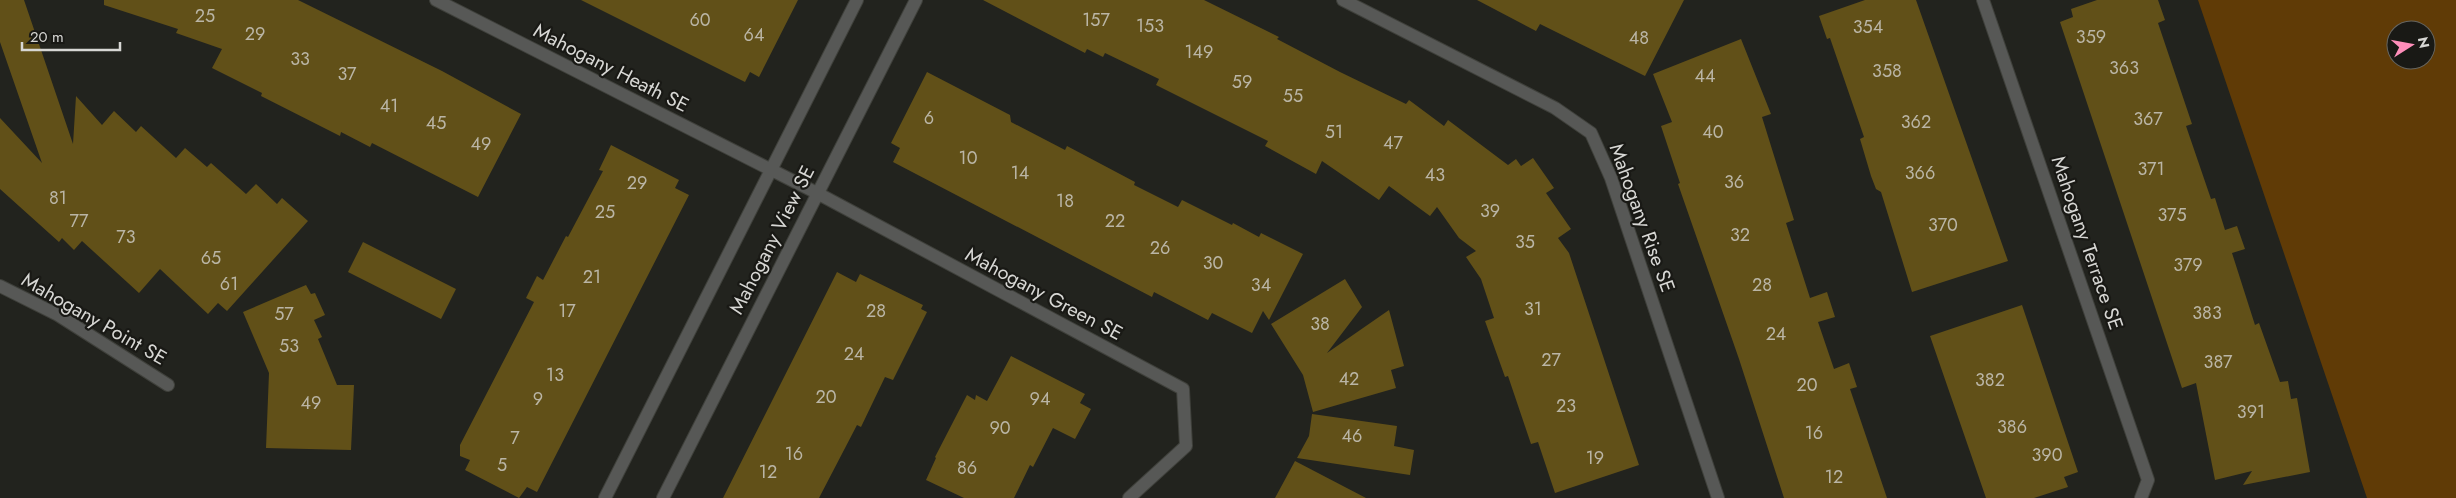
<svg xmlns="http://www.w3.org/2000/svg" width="2456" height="498" viewBox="0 0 2456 498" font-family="Jost,sans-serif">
  <rect width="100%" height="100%" fill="#22231e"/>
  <path fill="#603b06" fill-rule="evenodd" d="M2198,0H2456V498H2367ZM2396,30H2426V60H2396Z"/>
  <path fill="#615018" d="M0,0H24L73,144L76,96L102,125L114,111L136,132L141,126L176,158L185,148L207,167L211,163L246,194L256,184L277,204L282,198L308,221L227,311L218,303L208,314L160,269L139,293L82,241L74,250L62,238L59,242L0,189V118L42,163L0,42Z
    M104,0H298L442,71L521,114L478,197L372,143L370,147L341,132L340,136L261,96L262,93L212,68L222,49L176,33L178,29L104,5Z
    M581,0H798L759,77L750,72L745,82Z
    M983,0H1204L1279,37L1277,39L1340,72L1406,104L1409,100L1444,126L1448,120L1508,165L1516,159L1521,166L1533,158L1554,188L1546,193L1571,229L1558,238L1569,253L1639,465L1555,493L1538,442L1531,444L1508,376L1505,377L1485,321L1494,318L1481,279L1466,257L1476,251L1459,238L1437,207L1430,216L1389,186L1379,200L1322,161L1316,174L1265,146L1268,141L1156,85L1159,79L1105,53L1103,57L1087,49L1085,53Z
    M1477,0H1684L1645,76L1540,24L1536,31Z
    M1865,0H1916L2008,261L1912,292L1881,192L1876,189L1871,176L1860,139L1864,137L1830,38L1827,39L1819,16Z
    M2097,0H2158L2165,20L2158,23L2192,124L2186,126L2211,199L2215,198L2225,230L2237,226L2245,249L2232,253L2255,325L2259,323L2280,382L2288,381L2291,399L2297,398L2310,472L2243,485L2252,471L2215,480L2196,383L2182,388L2060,22L2073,17L2071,9Z
    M1741,39L1771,114L1762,117L1794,220L1786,223L1810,298L1827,292L1835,317L1818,322L1834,369L1849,363L1857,387L1850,389L1887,498H1784L1739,359L1678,184L1680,183L1661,126L1672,122L1653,74Z
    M927,72L1010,115L1011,122L1065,150L1067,146L1135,182L1134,185L1178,207L1182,200L1232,225L1233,223L1259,237L1261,233L1303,254L1269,320L1263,311L1252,333L1212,313L1208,320L1154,292L1152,297L893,162L900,148L891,143Z
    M611,145L679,180L675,188L689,195L537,492L527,487L519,498L465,470L470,460L460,456V445L534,302L526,298L537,276L543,280L566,236L568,237L603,171L599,170Z
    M363,242L456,289L441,319L348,272Z
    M837,272L856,282L860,274L923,305L921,309L927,312L893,380L885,377L861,427L857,425L819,498H723Z
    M1345,279L1362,307L1327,353L1389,310L1404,366L1391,370L1396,388L1313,412L1303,375L1271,324Z
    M306,285L311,294L315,293L325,315L314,320L322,337L318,339L337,385H354L351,450L266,448L269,373L243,312Z
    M2022,305L2078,472L2064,477L2068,487L2034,498H1986L1930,336Z
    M1011,356L1085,394L1080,403L1091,409L1075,439L1053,428L1033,467L1030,465L1014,498H964L926,480L936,458L935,457L967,395L975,400L976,395L987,401Z
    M1312,414L1397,426L1394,446L1414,450L1410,475L1297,458L1309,436Z
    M1295,461L1366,498H1275Z"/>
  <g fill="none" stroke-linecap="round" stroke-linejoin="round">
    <defs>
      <path id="street" d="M436,0L817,193L1183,389L1186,446L1129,498
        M1343,0L1555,108L1591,133L1611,178L1718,498
        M1983,0L2148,480L2141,498
        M0,286L58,315L168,385
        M605,498L857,0
        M663,498L916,0"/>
    </defs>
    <use href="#street" stroke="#3f403b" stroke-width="14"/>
    <use href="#street" stroke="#575856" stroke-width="12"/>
  </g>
  <g text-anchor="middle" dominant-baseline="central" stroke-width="4.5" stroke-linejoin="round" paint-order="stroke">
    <g font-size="18" fill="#bab5a5">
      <text x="205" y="16">25</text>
      <text x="700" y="20">60</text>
      <text x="1096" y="20">157</text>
      <text x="1150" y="26">153</text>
      <text x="1868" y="27">354</text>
      <text x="255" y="34">29</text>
      <text x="754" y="35">64</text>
      <text x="2091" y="37">359</text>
      <text x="1639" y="38">48</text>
      <text x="1199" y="52">149</text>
      <text x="300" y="59">33</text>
      <text x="2124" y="68">363</text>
      <text x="1887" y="71">358</text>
      <text x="347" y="74">37</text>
      <text x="1705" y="76">44</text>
      <text x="1242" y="82">59</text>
      <text x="1293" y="96">55</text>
      <text x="389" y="106">41</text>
      <text x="929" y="118">6</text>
      <text x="2148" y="119">367</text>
      <text x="1916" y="122">362</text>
      <text x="436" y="123">45</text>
      <text x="1334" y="132">51</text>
      <text x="1713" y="132">40</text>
      <text x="1393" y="143">47</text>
      <text x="481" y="144">49</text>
      <text x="968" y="158">10</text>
      <text x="2151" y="169">371</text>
      <text x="1020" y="173">14</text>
      <text x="1920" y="173">366</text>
      <text x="1435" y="175">43</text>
      <text x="1734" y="182">36</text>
      <text x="637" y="183">29</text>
      <text x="58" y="198">81</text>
      <text x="1065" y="201">18</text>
      <text x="1490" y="211">39</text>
      <text x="605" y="212">25</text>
      <text x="2172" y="215">375</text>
      <text x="79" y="221">77</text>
      <text x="1115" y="221">22</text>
      <text x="1943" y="225">370</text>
      <text x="1740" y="235">32</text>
      <text x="126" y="237">73</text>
      <text x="1525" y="242">35</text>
      <text x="1160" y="248">26</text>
      <text x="211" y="258">65</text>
      <text x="1213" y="263">30</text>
      <text x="2188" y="265">379</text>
      <text x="592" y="277">21</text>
      <text x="229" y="284">61</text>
      <text x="1261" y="285">34</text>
      <text x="1762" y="285">28</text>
      <text x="1533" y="309">31</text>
      <text x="567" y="311">17</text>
      <text x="876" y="311">28</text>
      <text x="2207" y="313">383</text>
      <text x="284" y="314">57</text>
      <text x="1320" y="324">38</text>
      <text x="1776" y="334">24</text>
      <text x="289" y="346">53</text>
      <text x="854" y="354">24</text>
      <text x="1551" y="360">27</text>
      <text x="2218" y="362">387</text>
      <text x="555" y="375">13</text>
      <text x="1349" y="379">42</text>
      <text x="1990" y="380">382</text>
      <text x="1807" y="385">20</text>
      <text x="826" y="397">20</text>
      <text x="538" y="399">9</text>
      <text x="1040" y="399">94</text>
      <text x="311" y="403">49</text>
      <text x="1566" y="406">23</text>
      <text x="2251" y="412">391</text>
      <text x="2012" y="427">386</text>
      <text x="1000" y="428">90</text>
      <text x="1814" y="433">16</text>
      <text x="1352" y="436">46</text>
      <text x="515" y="438">7</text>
      <text x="794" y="454">16</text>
      <text x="2047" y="455">390</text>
      <text x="1595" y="458">19</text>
      <text x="502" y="465">5</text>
      <text x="967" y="468">86</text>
      <text x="768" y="472">12</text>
      <text x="1834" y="477">12</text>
    </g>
    <g font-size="20" fill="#d7d7d4" stroke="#191915">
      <text transform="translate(611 68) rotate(27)">Mahogany Heath SE</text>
      <text transform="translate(1642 218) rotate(70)">Mahogany Rise SE</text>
      <text transform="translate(772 240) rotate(-63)">Mahogany View SE</text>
      <text transform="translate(2087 243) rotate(71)">Mahogany Terrace SE</text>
      <text transform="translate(1044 294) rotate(28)">Mahogany Green SE</text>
      <text transform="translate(94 319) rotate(30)">Mahogany Point SE</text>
    </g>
  </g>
  <g transform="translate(2411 45) rotate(79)"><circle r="24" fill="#191915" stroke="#656561"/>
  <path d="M0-4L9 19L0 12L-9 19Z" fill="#ff8eba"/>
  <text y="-8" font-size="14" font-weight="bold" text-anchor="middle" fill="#d7d7d4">N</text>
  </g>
  <path d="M22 42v8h98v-8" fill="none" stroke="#d7d7d4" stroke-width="2.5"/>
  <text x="30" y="42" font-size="15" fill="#d7d7d4" stroke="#191915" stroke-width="4" paint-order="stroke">20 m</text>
</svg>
